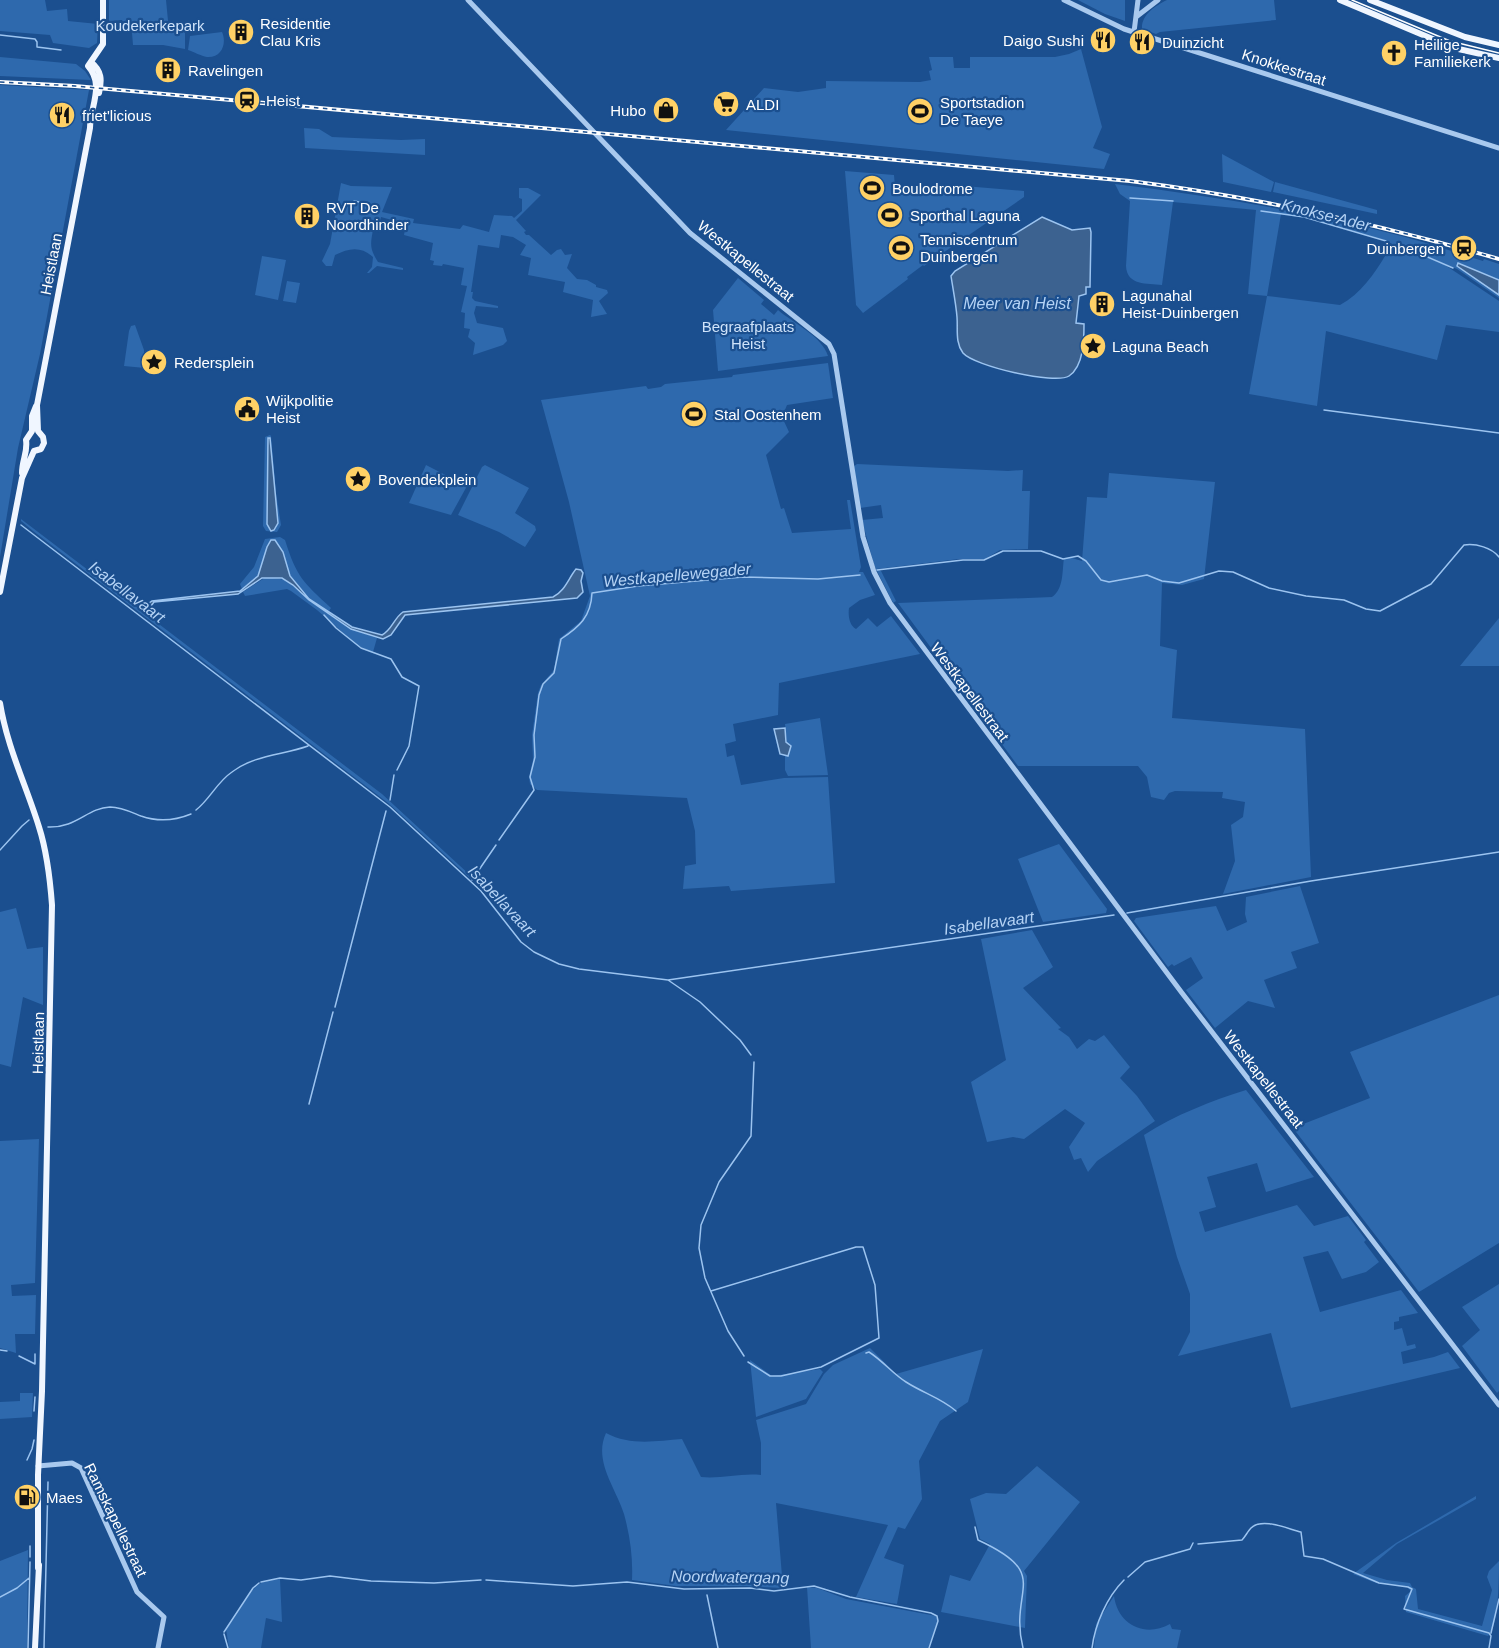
<svg xmlns="http://www.w3.org/2000/svg" width="1499" height="1648" viewBox="0 0 1499 1648" font-family="Helvetica,sans-serif">
  <rect width="100%" height="100%" fill="#1b4f8f"/>
  <path fill="#2e69ad" fill-rule="evenodd" d="M0,0H45L47,11L67,9L68,21L98,24L97,43L89,48L53,43L50,35L0,31Z
    M109,0H166L169,31L185,30V49L163,45H133L131,21L123,22L122,20L109,21Z
    M1078,0H1125V21L1105,14Z
    M1167,0H1274L1276,20L1160,32L1156,34L1142,29C1141,15 1155,6 1167,0Z
    M222,32C227,43 222,58 207,57C201,56 194,52 188,50L190,36Z
    M1081,49L1102,127L1093,148L1110,154L1104,169L726,130L764,88L798,92L826,88V81L920,82L931,80L929,71L932,70L929,57H953L954,68H970V57H1055L1069,54Z
    M0,57L76,64L85,71L91,80L0,76Z
    M0,85L89,90L40,354L18,448L0,557Z
    M304,128L319,129L332,137L401,140L425,139V155L305,148Z
    M1222,154L1274,182L1271,192L1223,182Z
    M845,171L894,175L895,187L901,189L902,193L923,194L924,191L928,189L964,186L1024,191V197L924,266L923,265L907,277L908,279L863,313L856,305Z
    M1275,182L1377,210V214L1273,192Z
    M341,183L351,186L392,187L382,212L414,219L413,223L460,229L463,225L489,232L494,215L512,216L514,218L522,211V199L519,198V188H528L541,195L516,220L526,231L524,232L526,235H529L551,255L557,250L561,249L565,255L572,254L567,268L577,279L587,280L596,285V287L607,290L608,293L599,301L607,314L591,317L593,300L563,292L565,282L528,275L531,258L520,255L526,245L513,237L501,235L499,248L478,245L471,292H473L472,298L475,301L498,306V308L476,306L474,313L477,323L503,328L507,341L503,345L473,355L475,343L468,337L470,329L464,328L465,313L461,312L467,286L461,285L464,268L443,264L442,266L433,265L434,261L430,260L433,243L404,235L406,224L381,217L378,231L373,230C370,246 370,249 378,262L403,268V270L377,266L369,273H367L372,267L373,257C361,246 349,248 335,255L332,266H326L322,261L330,244Z
    M1115,184C1213,196 1310,212 1405,237C1432,244 1456,253 1483,261L1484,259L1499,264V280L1460,263V267L1499,295V298L1457,269L1399,245L1445,265L1499,301V332L1446,325L1437,360L1326,331L1317,406L1249,394L1267,296L1248,294L1256,210L1173,202L1162,285C1147,283 1127,286 1126,266L1130,201L1120,194ZM1281,214L1317,220L1385,240L1392,244C1379,267 1364,292 1340,305L1267,296Z
    M262,256L286,260L278,300L255,295Z
    M738,278L764,300L761,304L774,315L778,310C793,323 822,336 828,356L718,371L713,310Z
    M287,281L300,283L296,303L283,301Z
    M135,325L144,350L145,368L124,366L129,331L131,326Z
    M828,363L833,398L787,405L782,417L789,432L766,455L781,509L784,508L792,533L851,529L847,500H850L861,567L859,572H863L875,595L860,600L849,608C848,615 849,625 856,629L868,618L877,627L891,616L920,654L779,683L778,715L733,724L736,741L725,744L727,757L734,755L741,785L784,778L828,777L835,883L731,891L729,886L683,889L685,866L696,864L695,831L687,798L537,790L530,784L529,777L533,760L532,735L538,693L541,685L554,670L559,639L581,621L590,596L569,502L541,400L646,386L648,389L661,387L665,384L732,377L733,375Z
    M270,435L271,436L276,493L281,525L277,532L266,531L263,526L265,437ZM268,439H270L278,523L271,531L267,524Z
    M857,464L1008,471L1023,470L1022,491H1030L1028,549L1000,550L985,559H959L877,569L881,571L896,601L893,603L874,565L862,520L883,518L881,505L860,508L853,467Z
    M426,465L467,486L451,515L409,503Z
    M485,465L529,488L515,513L535,526L536,530L525,547L499,532L458,515L482,467Z
    M1109,473L1215,482L1204,579L1182,585L1162,583L1160,646L1177,650L1172,718L1305,729L1311,877L1223,894L1235,861L1231,825L1243,817L1245,802L1222,798L1223,792L1175,791L1169,793L1164,800L1151,797L1147,777L1138,766H1018L898,603L1052,597C1064,589 1062,571 1064,558H1072L1082,561L1087,497L1107,498Z
    M21,519L382,794L472,877L471,879L388,803L33,531L21,521Z
    M280,537L285,540C297,578 303,582 331,608L329,611L309,599L294,583L287,569L283,552L271,542L258,576L242,589L240,584L254,567L265,539Z
    M266,577L287,580L314,604L351,629L377,638L373,652L358,646L317,610L291,591L287,589L245,596L243,592Z
    M1499,618V666H1460Z
    M820,718L828,775L788,776L785,770V756L788,755L785,724Z
    M1059,844L1107,909L1106,913L1043,922L1018,859Z
    M1300,886L1319,943L1291,952L1297,968L1264,980L1275,1008L1248,1001L1215,1028L1186,990L1203,978L1191,957L1174,966L1172,964L1168,967L1134,921L1136,918L1216,906L1227,931L1247,922L1245,914L1246,897Z
    M16,908L27,949L43,947V1005L23,997L11,1067L0,1064V912Z
    M1032,930L1053,967L1023,988L1061,1028L1058,1029L1069,1037L1077,1049L1089,1039L1095,1041L1104,1035L1130,1067L1120,1078L1137,1096L1155,1121L1097,1161L1088,1172L1081,1158L1074,1160L1069,1147L1085,1123L1065,1109L1024,1139L1013,1137L987,1142L971,1082L1006,1060L981,939Z
    M1499,995V1243L1419,1292L1293,1128L1370,1098L1350,1052Z
    M1246,1090L1314,1177L1266,1192L1257,1163L1207,1177L1216,1207L1199,1212L1205,1232L1297,1205L1314,1226L1348,1216L1366,1240L1364,1242L1379,1262L1366,1272L1342,1279L1328,1251L1303,1257L1320,1312L1401,1290L1418,1313L1399,1317V1321L1394,1322V1330L1402,1328L1407,1346L1415,1344L1416,1348L1401,1352L1403,1364L1434,1357L1448,1352L1460,1368L1291,1408L1271,1333L1178,1356L1190,1332V1294L1177,1257L1144,1135C1175,1115 1211,1101 1246,1090Z
    M39,1139L35,1283L11,1285L12,1296L36,1295L35,1334H15L16,1353L0,1348V1141Z
    M1499,1284V1391L1497,1393L1462,1346L1480,1330L1462,1307Z
    M870,1348L896,1374L983,1349L968,1402L940,1421L919,1461L922,1499L905,1529L898,1527L884,1558L904,1565L897,1604L856,1597L888,1525L776,1503L783,1588L745,1586H676L632,1580C633,1557 630,1536 624,1514C616,1488 593,1461 606,1433C630,1446 656,1441 682,1439L701,1477C721,1479 740,1473 761,1475V1443L756,1420L806,1404L824,1374L833,1365Z
    M750,1360L772,1376L820,1369L823,1372L806,1399L756,1417Z
    M20,1393H33L32,1417L0,1419V1402L20,1401Z
    M1037,1466L1080,1502L1024,1571L1027,1576L1025,1628L941,1612L950,1575L970,1581L990,1544L980,1539L970,1499L986,1493L1006,1494Z
    M1476,1496V1499L1397,1544L1363,1573L1387,1580L1410,1583L1412,1587L1416,1589L1418,1609L1482,1626L1492,1590L1487,1577L1489,1571L1499,1561C1499,1577 1499,1626 1488,1636L1406,1612L1405,1596L1411,1591L1407,1587L1376,1583L1353,1574L1396,1543Z
    M28,1550L27,1648H0V1561Z
    M280,1579L282,1622L266,1618L261,1648H229L226,1629C237,1617 247,1594 257,1586C263,1580 273,1580 280,1579Z
    M807,1587L817,1588L846,1599L936,1616L938,1621L928,1648H811Z
    M1114,1596C1118,1625 1145,1638 1170,1624L1172,1629L1181,1630L1177,1648H1094L1096,1624Z"/>
  <path fill="#3c6290" stroke="#9cc4f0" stroke-width="1.5" d="M1042,217L1072,230L1090,228L1091,232L1090,287H1086V294L1079,296L1076,323L1084,324C1084,339 1084,366 1069,376C1055,385 974,366 963,353C955,342 958,330 957,317C956,304 953,289 951,276L955,271Z
    M1458,263L1499,280V295L1457,266Z
    M268,438H270L278,523L274,530L271,531L267,524Z
    M271,540H275L283,552L290,576L309,599L352,627L382,635C392,630 394,618 403,612L553,597C565,591 568,579 576,569L581,570L583,573L581,581L583,592L577,598L405,615L391,635L383,639L351,629L309,600L293,585L282,578H262L238,594L154,602L148,610L144,606L146,602L149,603L152,601L240,591L258,576L267,547Z
    M785,728L786,742L791,746L788,756L780,754L774,729Z"/>
  <g fill="none" stroke-linecap="round" stroke-linejoin="round">
    <path stroke="#9cc4f0" stroke-width="1.5" d="M0,35L35,39L37,42V47L61,50
      M1130,198L1173,201
      M354,201L364,203
      M1261,211L1304,217L1386,241
      M1402,246L1453,268
      M1324,410L1499,433
      M21,525L390,807L481,891L521,942L534,952L559,964L579,969L668,980L1114,915
      M877,570L963,560H984L1003,551H1041L1063,559L1078,556L1086,561L1101,580L1109,582L1147,575L1162,581L1179,583L1219,571L1233,572L1269,588L1306,596L1344,600L1366,609L1380,611L1431,584L1464,545C1476,543 1492,548 1499,557
      M324,615L336,628L361,648L391,659L402,677L419,686L409,746L397,770
      M390,800L394,775
      M196,810C210,799 217,782 232,772C254,755 283,755 308,746
      M48,827C77,828 87,808 110,807C121,807 131,812 141,816C158,822 174,821 191,814
      M499,840L534,790L530,777L535,757L534,735L539,695L543,684L554,673L561,639C579,627 591,617 592,593L638,586L743,577L818,579L860,575
      M0,850L22,826L29,820
      M472,880L496,845
      M1127,913L1311,881L1499,852
      M668,980L700,1002L740,1040L751,1055
      M335,1007L386,811
      M309,1104L333,1012
      M711,1291L856,1247H863L875,1285L879,1338L821,1367L781,1376H770L748,1362
      M0,1350L7,1351
      M866,1353L869,1352C883,1361 893,1374 906,1382C923,1393 941,1398 956,1411
      M19,1356L35,1364V1354
      M744,1356L728,1331L705,1278L699,1248L701,1225L719,1182L751,1136L754,1062
      M34,1411L35,1397
      M27,1460L32,1449L34,1440
      M975,1527L978,1540C1054,1575 1008,1588 1023,1648
      M1198,1544L1242,1540C1245,1537 1248,1531 1251,1528C1262,1517 1288,1529 1301,1532L1304,1556L1323,1559L1379,1583L1408,1587L1412,1589L1404,1609L1489,1633L1491,1636L1489,1648
      M30,1557V1546
      M1128,1577L1145,1562L1190,1549L1193,1543
      M486,1580L573,1586L627,1582L684,1589L750,1588L774,1591L814,1586L850,1597L931,1613L937,1616L938,1621L929,1648
      M261,1582L280,1578L301,1580L330,1576L371,1581L434,1583L481,1580
      M707,1595L718,1648
      M0,1597L17,1588L29,1578
      M224,1632L253,1588L259,1583
      M1491,1633L1499,1599
      M224,1634L228,1648
      M28,1648L30,1562
      M44,1648L48,1482
      M1092,1648C1095,1624 1107,1597 1124,1580"/>
    <path stroke="#a9c9ee" stroke-width="5" d="M468,0L690,233L829,344L834,354L863,537L874,572L890,603L1182,993L1499,1405
      M1064,0L1124,29L1499,148
      M1136,17L1158,0
      M1134,32L1138,0
      M38,1466L72,1463L81,1468L137,1592L164,1617L158,1648"/>
    <path stroke="#f0f6ff" stroke-width="6" d="M1340,0L1454,48L1499,58
      M1370,0L1465,37L1499,45
      M91,62C102,71 102,80 99,93
      M22,473C22,460 28,452 26,440L32,431V416L36,406
      M0,592L22,478L34,451L41,449L44,443L43,437L38,431L37,405L90,128C90,107 105,85 88,66L103,44V0
      M0,703C7,747 26,785 39,827C47,852 50,878 52,905L42,1391L38,1475V1568
      M35,1648L39,1565"/>
    <path stroke="#fff" stroke-width="1.5" d="M1352,0L1450,41L1499,53"/>
    <defs>
      <path id="rail" d="M0,82L75,86L1130,181C1256,197 1378,224 1499,259"/>
    </defs>
    <use href="#rail" stroke="#fff" stroke-width="4"/>
    <use href="#rail" stroke="#1b4f8f" stroke-width="1.5" stroke-dasharray="4.5" stroke-linecap="butt"/>
  </g>
  <defs>
    <symbol id="building-disc" viewBox="-11 -11 22 22"><circle r="9.5" fill="#ffd166" stroke="#1b4f8f"/><path d="M-4-6H4V6H1V3H-1V6H-4ZM-2.5-4.3h1.7v1.8h-1.7ZM.8-4.3h1.7v1.8H.8ZM-2.5-1h1.7V.8h-1.7ZM.8-1h1.7V.8H.8Z" fill="#111"/></symbol>
    <symbol id="restaurant-disc" viewBox="-11 -11 22 22"><circle r="9.5" fill="#ffd166" stroke="#1b4f8f"/><path d="M-5-6h1v4h1v-4h1v4h1v-4h1v5L-1.5 .5V6h-2V.5L-5-1ZM5-6V6H3V1.5H1.5Q1.5-4 5-6Z" fill="#111"/></symbol>
    <symbol id="church-disc" viewBox="-11 -11 22 22"><circle r="9.5" fill="#ffd166" stroke="#1b4f8f"/><path d="M-1.2-6h2.4v3.5h3.3v2.4h-3.3V6h-2.4V-.1h-3.3v-2.4h3.3Z" fill="#111"/></symbol>
    <symbol id="station-disc" viewBox="-11 -11 22 22"><circle r="9.5" fill="#ffd166" stroke="#1b4f8f"/><path d="M-3-6H3Q5-6 5-4V2Q5 4 3 4L4.5 6H3L1.5 4h-3L-3 6H-4.5L-3 4Q-5 4-5 2V-4Q-5-6-3-6ZM-3.5-4v3h7v-3ZM-3.5 1v1.5H-2V1ZM2 1v1.5H3.5V1Z" fill="#111"/></symbol>
    <symbol id="supermarket-disc" viewBox="-11 -11 22 22"><circle r="9.5" fill="#ffd166" stroke="#1b4f8f"/><path d="M-6-5.5h2.5l.6 2H6L4.5 2H-2.5L-4.4-4H-6ZM-1.5 3.2a1.3 1.3 0 1 0 .1 0ZM3 3.2a1.3 1.3 0 1 0 .1 0Z" fill="#111"/></symbol>
    <symbol id="shop-disc" viewBox="-11 -11 22 22"><circle r="9.5" fill="#ffd166" stroke="#1b4f8f"/><path d="M-5-2.5h2.3a2.7 3.5 0 0 1 5.4 0H5L5.5 6h-11ZM-1.5-2.5h3a1.5 2.3 0 0 0-3 0Z" fill="#111"/></symbol>
    <symbol id="stadium-disc" viewBox="-11 -11 22 22"><circle r="9.5" fill="#ffd166" stroke="#1b4f8f"/><path d="M0-5a6.5 5 0 1 0 0 10a6.5 5 0 1 0 0-10ZM-3.5-1.8h7v3.6h-7Z" fill="#111"/></symbol>
    <symbol id="sight-disc" viewBox="-11 -11 22 22"><circle r="9.5" fill="#ffd166" stroke="#1b4f8f"/><path d="M0-6L1.8-2.2L6-1.7L2.9 1.2L3.7 5.4L0 3.3L-3.7 5.4L-2.9 1.2L-6-1.7L-1.8-2.2Z" fill="#111"/></symbol>
    <symbol id="civic-disc" viewBox="-11 -11 22 22"><circle r="9.5" fill="#ffd166" stroke="#1b4f8f"/><path d="M-.6-6.5H3V-4.5H.6V-3L4-1V1h2V6H-6V1h2V-1L-.6-3ZM-1.2 2.5V6h2.4V2.5Z" fill="#111"/></symbol>
    <symbol id="fuel-disc" viewBox="-11 -11 22 22"><circle r="9.5" fill="#ffd166" stroke="#1b4f8f"/><path d="M-5.5-6h7V0h2V4h1.3V-2.5L3-4.5l.8-.8L6-3V5H2.5V1h-1V6h-7ZM-4.2-4.7v3.2H.2V-4.7Z" fill="#111"/></symbol>
  </defs>
  <g fill-rule="evenodd">
    <use href="#building-disc" x="226" y="17" width="30" height="30"/>
    <use href="#restaurant-disc" x="1088" y="25" width="30" height="30"/>
    <use href="#restaurant-disc" x="1127" y="27" width="30" height="30"/>
    <use href="#church-disc" x="1379" y="38" width="30" height="30"/>
    <use href="#building-disc" x="153" y="55" width="30" height="30"/>
    <use href="#station-disc" x="232" y="85" width="30" height="30"/>
    <use href="#supermarket-disc" x="711" y="89" width="30" height="30"/>
    <use href="#shop-disc" x="651" y="95" width="30" height="30"/>
    <use href="#stadium-disc" x="905" y="96" width="30" height="30"/>
    <use href="#restaurant-disc" x="47" y="100" width="30" height="30"/>
    <use href="#stadium-disc" x="857" y="173" width="30" height="30"/>
    <use href="#stadium-disc" x="875" y="200" width="30" height="30"/>
    <use href="#building-disc" x="292" y="201" width="30" height="30"/>
    <use href="#stadium-disc" x="886" y="233" width="30" height="30"/>
    <use href="#station-disc" x="1449" y="233" width="30" height="30"/>
    <use href="#building-disc" x="1087" y="289" width="30" height="30"/>
    <use href="#sight-disc" x="1078" y="331" width="30" height="30"/>
    <use href="#sight-disc" x="139" y="347" width="30" height="30"/>
    <use href="#civic-disc" x="232" y="394" width="30" height="30"/>
    <use href="#stadium-disc" x="679" y="399" width="30" height="30"/>
    <use href="#sight-disc" x="343" y="464" width="30" height="30"/>
    <use href="#fuel-disc" x="12" y="1482" width="30" height="30"/>
  </g>
  <g text-anchor="middle" dominant-baseline="central" stroke-width="4.5" stroke-linejoin="round" paint-order="stroke">
    <g font-size="15" fill="#fff" stroke="#1b4f8f" text-anchor="start">
      <text x="260" y="23">Residentie<tspan x="260" dy="17">Clau Kris</tspan></text>
      <text x="1084" y="40" text-anchor="end">Daigo Sushi</text>
      <text x="1162" y="42">Duinzicht</text>
      <text x="1414" y="44">Heilige<tspan x="1414" dy="17">Familiekerk</tspan></text>
      <text x="188" y="70">Ravelingen</text>
      <text x="266" y="100">Heist</text>
      <text x="940" y="102">Sportstadion<tspan x="940" dy="17">De Taeye</tspan></text>
      <text x="746" y="104">ALDI</text>
      <text x="646" y="110" text-anchor="end">Hubo</text>
      <text x="82" y="115">friet'licious</text>
      <text x="892" y="188">Boulodrome</text>
      <text x="326" y="207">RVT De<tspan x="326" dy="17">Noordhinder</tspan></text>
      <text x="910" y="215">Sporthal Laguna</text>
      <text x="920" y="239">Tenniscentrum<tspan x="920" dy="17">Duinbergen</tspan></text>
      <text x="1444" y="248" text-anchor="end">Duinbergen</text>
      <text x="1122" y="295">Lagunahal<tspan x="1122" dy="17">Heist-Duinbergen</tspan></text>
      <text x="1112" y="346">Laguna Beach</text>
      <text x="174" y="362">Redersplein</text>
      <text x="266" y="400">Wijkpolitie<tspan x="266" dy="17">Heist</tspan></text>
      <text x="714" y="414">Stal Oostenhem</text>
      <text x="378" y="479">Bovendekplein</text>
      <text x="46" y="1497">Maes</text>
    </g>
    <g font-size="15" fill="#cfe3fa" stroke="#1b4f8f">
      <text x="150" y="25">Koudekerkepark</text>
      <text x="748" y="326">Begraafplaats<tspan x="748" dy="17">Heist</tspan></text>
    </g>
    <g font-size="15" fill="#fff" stroke="#1b4f8f">
      <text transform="translate(1284 67) rotate(18)">Knokkestraat</text>
      <text transform="translate(746 261) rotate(39)">Westkapellestraat</text>
      <text transform="translate(51 264) rotate(-79)">Heistlaan</text>
      <text transform="translate(970 692) rotate(53)">Westkapellestraat</text>
      <text transform="translate(38 1043) rotate(-89)">Heistlaan</text>
      <text transform="translate(1264 1079) rotate(52)">Westkapellestraat</text>
      <text transform="translate(116 1520) rotate(64)">Ramskapellestraat</text>
    </g>
    <g font-size="16" font-style="italic" fill="#b5d3f5" stroke="#1b4f8f">
      <text transform="translate(1326 215) rotate(14)">Knokse Ader</text>
      <text x="1017" y="303">Meer van Heist</text>
      <text transform="translate(677 575) rotate(-5)">Westkapellewegader</text>
      <text transform="translate(127 592) rotate(37)">Isabellavaart</text>
      <text transform="translate(502 901) rotate(47)">Isabellavaart</text>
      <text transform="translate(989 923) rotate(-8)">Isabellavaart</text>
      <text transform="translate(730 1577) rotate(1)">Noordwatergang</text>
    </g>
  </g>
</svg>
